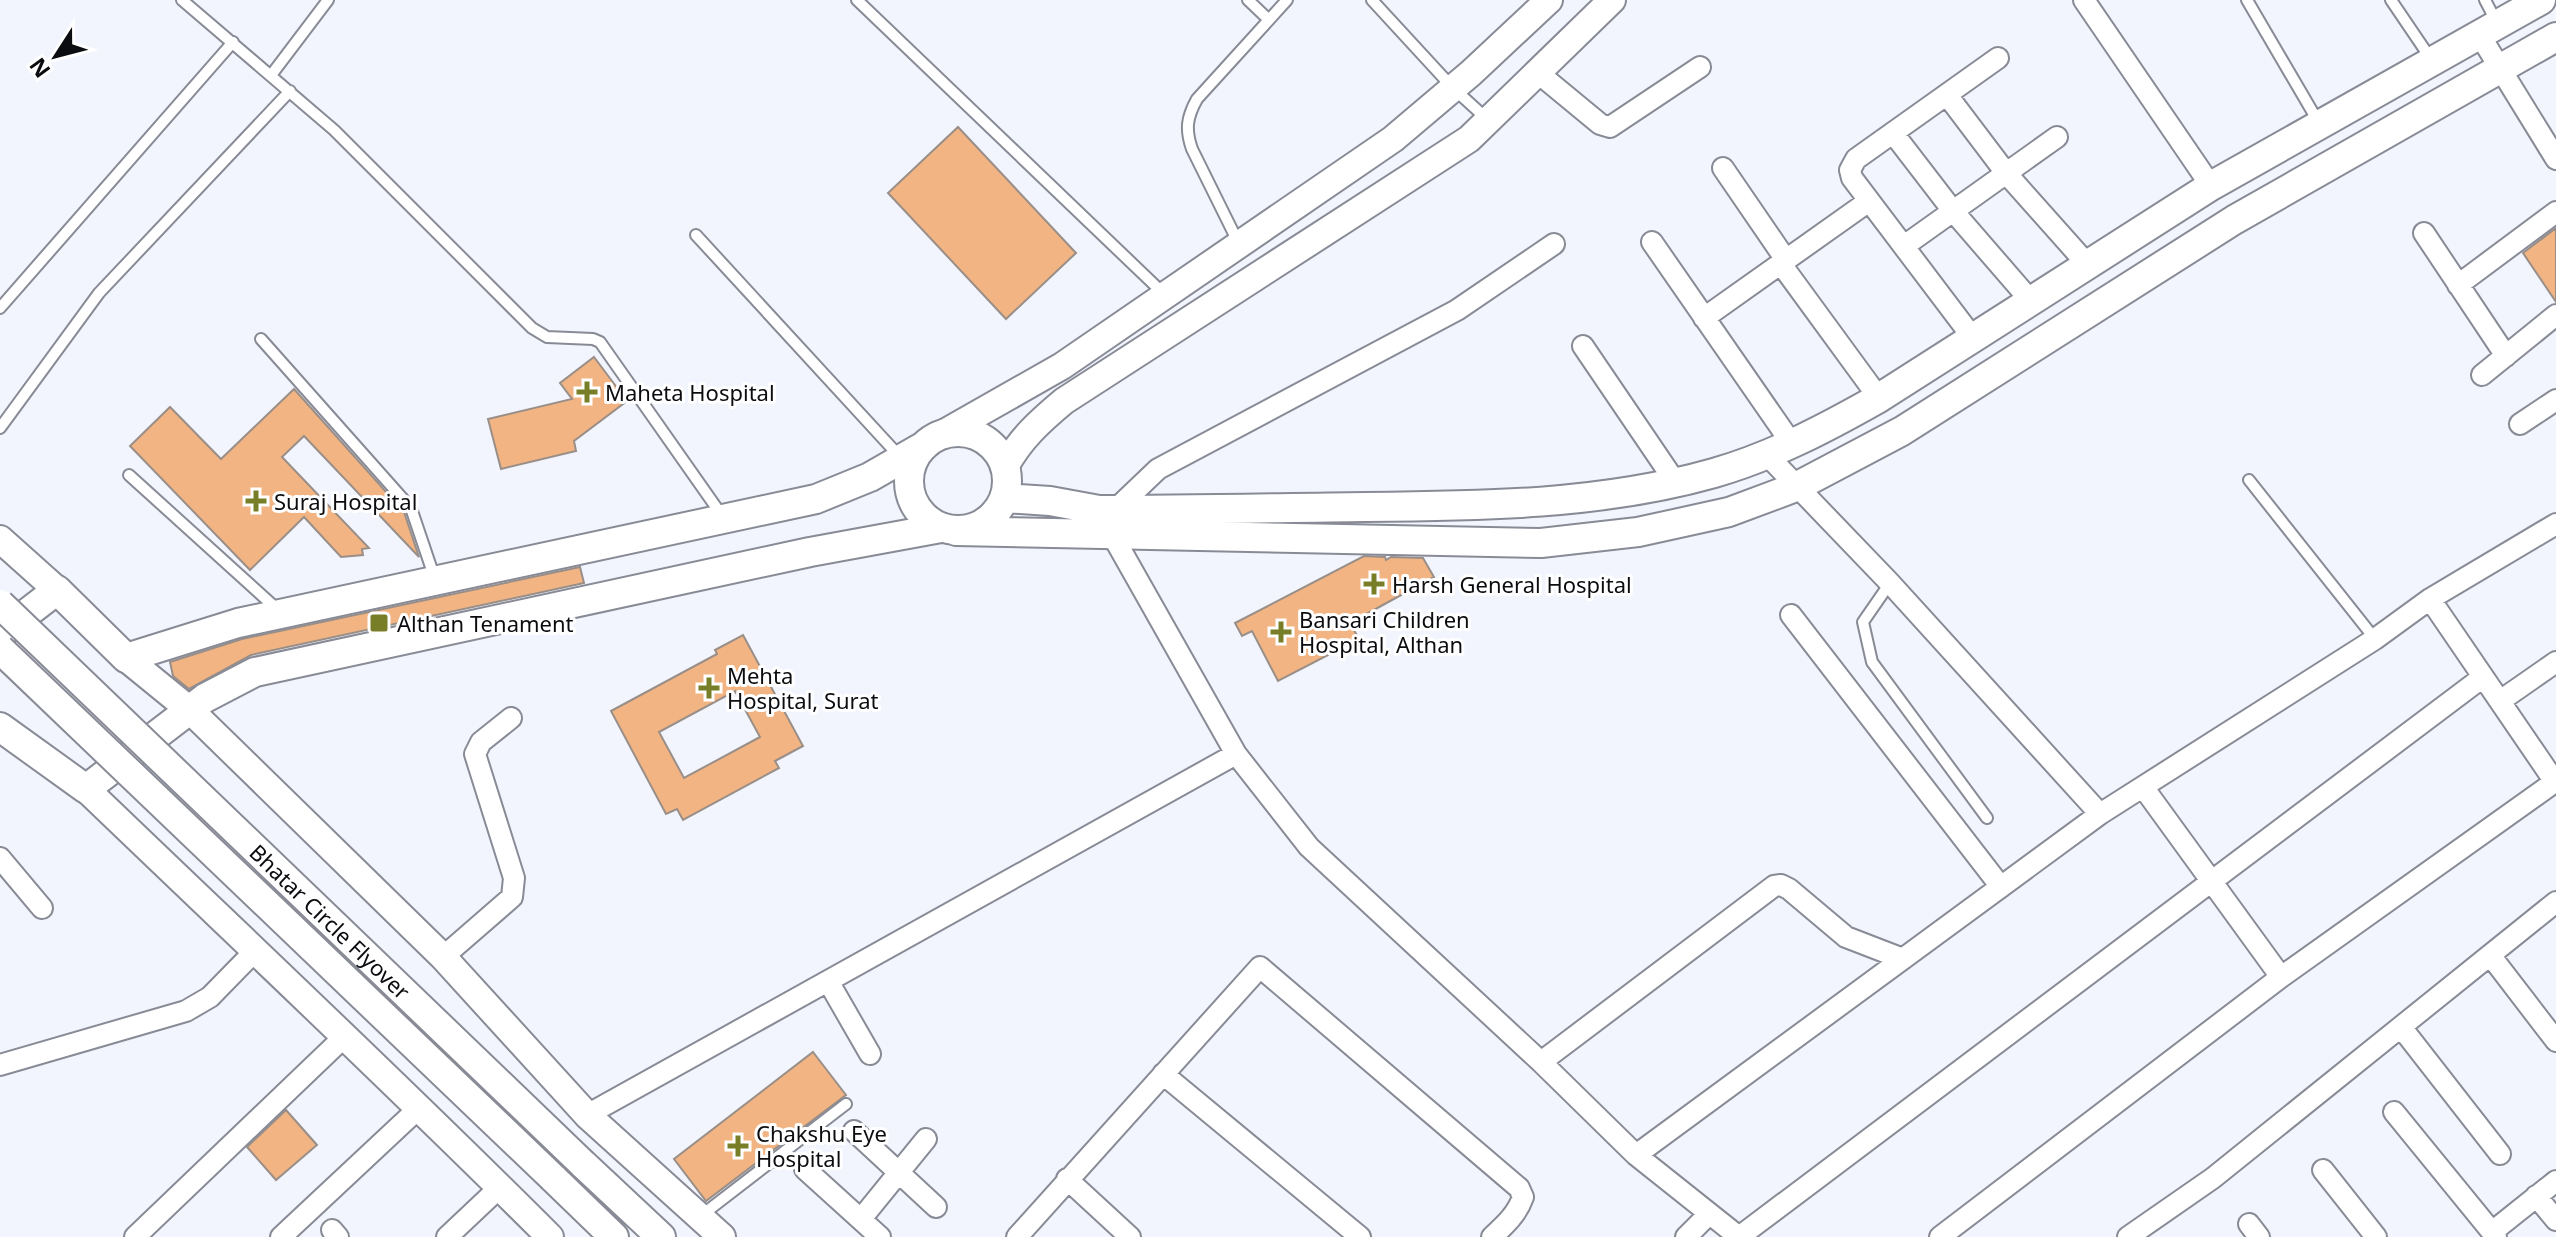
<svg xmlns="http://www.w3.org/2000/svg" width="2556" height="1237" viewBox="0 0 2556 1237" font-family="'Noto Sans',sans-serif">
  <rect width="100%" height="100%" fill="#f2f5fe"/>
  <path fill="#f3b483" stroke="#998f88" stroke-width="2" fill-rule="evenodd" d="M958,127L1076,253L1006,319L888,193Z
    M2556,228V302L2523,253Z
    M594,357L627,401L574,441L576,451L501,469L488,419L572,399L560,383Z
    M294,389L404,512L419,557L304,436L282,457L369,548L362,549L363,555L341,557L304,517L250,570L130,446L170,407L221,459Z
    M1364,556L1385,557L1386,560L1391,557L1423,558L1434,577L1350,623L1359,639L1278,681L1252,631L1242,636L1235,623Z
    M580,567L584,583L251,655L189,689L173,676L170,662L242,639Z
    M743,635L803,746L775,761L779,768L683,820L677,809L666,814L611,711L717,654L715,650ZM735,691L760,737L684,778L659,732Z
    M813,1052L846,1095L706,1201L674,1159Z
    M286,1110L317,1145L276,1180L247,1147Z"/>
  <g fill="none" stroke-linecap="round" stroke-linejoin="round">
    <defs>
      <path id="service" d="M182,0L334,130L532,328L547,337L593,339L600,342L723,517
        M857,0L1164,294
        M1248,0L1269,20
        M1372,0L1453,88L1487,119
        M2247,0L2319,123
        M2391,0L2431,59
        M2485,0L2497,23
        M272,74L328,0
        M696,235L901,458
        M1239,244L1192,149C1185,129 1187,117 1197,99L1287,0
        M0,308L233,42
        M261,339L411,508L435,579
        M0,428L99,293L290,91
        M129,475L278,610
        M2249,480L2375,639
        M1890,583L1863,622L1872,662L1987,818
        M702,1215L846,1104"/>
      <path id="minor" d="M2084,0L2211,186
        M2479,34L2556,159
        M1537,72L1600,124L1610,127L1700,67
        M1947,95L2006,173L2087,264
        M1893,133L1953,211L2030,300
        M1723,168L1786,260
        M2424,233L2506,356
        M1652,242L1792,444
        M1904,246L2057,137
        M1781,264L1879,398
        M2458,285L2556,212
        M1704,318L1869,201
        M1973,338L1852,178L1850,170L1856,159L1998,58
        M1583,346L1676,483
        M2482,375L2556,315
        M2520,424L2556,400
        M1767,455L1890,583L2100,814
        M1115,510L1158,469L1457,310L1554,244
        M1106,524L1236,754L1309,847L1541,1062L1636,1155L1739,1237
        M2430,599L2555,782
        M1791,615L2001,887
        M2500,701L2556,662
        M2143,787L2281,977
        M0,858L42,908
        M2490,955L2556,1041
        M443,957L512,897L514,878L475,754L481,742L511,718
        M828,981L870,1054
        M2401,1027L2500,1154
        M1541,1062L1774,886L1781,885L1789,889L1846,937L1903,959
        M0,1065L186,1011L210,997L254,952
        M1163,1074L1360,1237
        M2394,1112L2496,1237
        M587,1115L1236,754
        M854,1131L936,1207
        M1636,1155L2100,814L2375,639L2430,599L2556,524
        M805,1169L880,1237
        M2323,1170L2376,1237
        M1067,1179L1130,1237
        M2536,1196L2556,1220
        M861,1219L926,1139
        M2249,1224L2259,1237
        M332,1230L338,1237
        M2492,1232L2556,1181
        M135,1237L344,1037
        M281,1237L420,1107
        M447,1237L500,1187
        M1017,1237L1260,967L1519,1188L1523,1197C1517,1214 1506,1224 1492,1237
        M1686,1237L1708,1215
        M1739,1237L2483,677
        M1940,1237L2281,977L2556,781
        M2128,1237L2213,1178L2556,902"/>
      <path id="tertiary" d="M937,437L1062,366L1393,139L1471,73L1549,0
        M1005,467C1020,439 1040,421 1064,401L1469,139L1612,0
        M0,539L57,590
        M126,658L191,711L443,957L587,1115L722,1237
        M86,789C241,938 398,1085 550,1237"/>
      <path id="secondary" d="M909 481a49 49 0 1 1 98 0a49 49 0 1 1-98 0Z
        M1004,498L1050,501L1099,510C1188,510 1277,508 1365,507C1482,506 1601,505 1714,473C1773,456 1826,428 1879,398L2211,186L2541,0
        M956,531L1541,543L1638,532L1729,512L1796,487L1902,431L2234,220L2556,37
        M0,634L57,590L126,658L238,623L816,499L870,477L924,446
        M0,727L86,789L205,698L255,672L810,552L941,528
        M583,1164L661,1237
        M553,1178L614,1237"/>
    </defs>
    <use href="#service" stroke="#888b96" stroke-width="14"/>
    <use href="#minor" stroke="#888b96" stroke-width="24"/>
    <use href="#tertiary" stroke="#888b96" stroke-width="30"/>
    <use href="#secondary" stroke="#888b96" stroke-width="32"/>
    <use href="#service" stroke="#fff" stroke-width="10"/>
    <use href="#minor" stroke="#fff" stroke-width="20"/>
    <use href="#tertiary" stroke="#fff" stroke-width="26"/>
    <use href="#secondary" stroke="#fff" stroke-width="28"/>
    <defs>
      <g id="secondary-bridge">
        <path id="s1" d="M0,604L583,1164"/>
        <path d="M0,649L553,1178"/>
      </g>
    </defs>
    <use href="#secondary-bridge" stroke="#888b96" stroke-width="32" stroke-linecap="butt"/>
    <use href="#secondary-bridge" stroke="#fff" stroke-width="28"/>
  </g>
  <g fill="#787d27" stroke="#fff" stroke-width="3">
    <path d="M583 380h8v8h8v8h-8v8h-8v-8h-8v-8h8z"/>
    <path d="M252 489h8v8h8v8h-8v8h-8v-8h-8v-8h8z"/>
    <path d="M1370 572h8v8h8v8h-8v8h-8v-8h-8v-8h8z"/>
    <rect x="369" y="613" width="20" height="20" rx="4"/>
    <path d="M1277 620h8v8h8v8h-8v8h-8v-8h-8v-8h8z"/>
    <path d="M705 676h8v8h8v8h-8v8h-8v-8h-8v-8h8z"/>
    <path d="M734 1134h8v8h8v8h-8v8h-8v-8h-8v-8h8z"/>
  </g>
  <g text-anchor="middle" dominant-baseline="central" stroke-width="6" stroke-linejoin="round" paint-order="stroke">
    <g font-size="22" fill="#0b0c0f" stroke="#fff" text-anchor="start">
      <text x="605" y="392">Maheta Hospital</text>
      <text x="274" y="501">Suraj Hospital</text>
      <text x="1392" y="584">Harsh General Hospital</text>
      <text x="1299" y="619">Bansari Children<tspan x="1299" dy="25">Hospital, Althan</tspan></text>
      <text x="397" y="623">Althan Tenament</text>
      <text x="727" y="675">Mehta<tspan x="727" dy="25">Hospital, Surat</tspan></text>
      <text x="756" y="1133">Chakshu Eye<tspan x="756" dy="25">Hospital</tspan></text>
    </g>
    <g font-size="22" fill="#0b0c0f" stroke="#fff">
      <text stroke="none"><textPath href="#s1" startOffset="458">Bhatar Circle Flyover</textPath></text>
    </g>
  </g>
  <g transform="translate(56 56) rotate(234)" stroke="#ffffff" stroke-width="6" paint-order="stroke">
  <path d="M0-6L14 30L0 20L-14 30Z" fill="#0b0c0f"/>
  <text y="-12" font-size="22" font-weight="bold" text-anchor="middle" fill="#0b0c0f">N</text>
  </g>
</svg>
